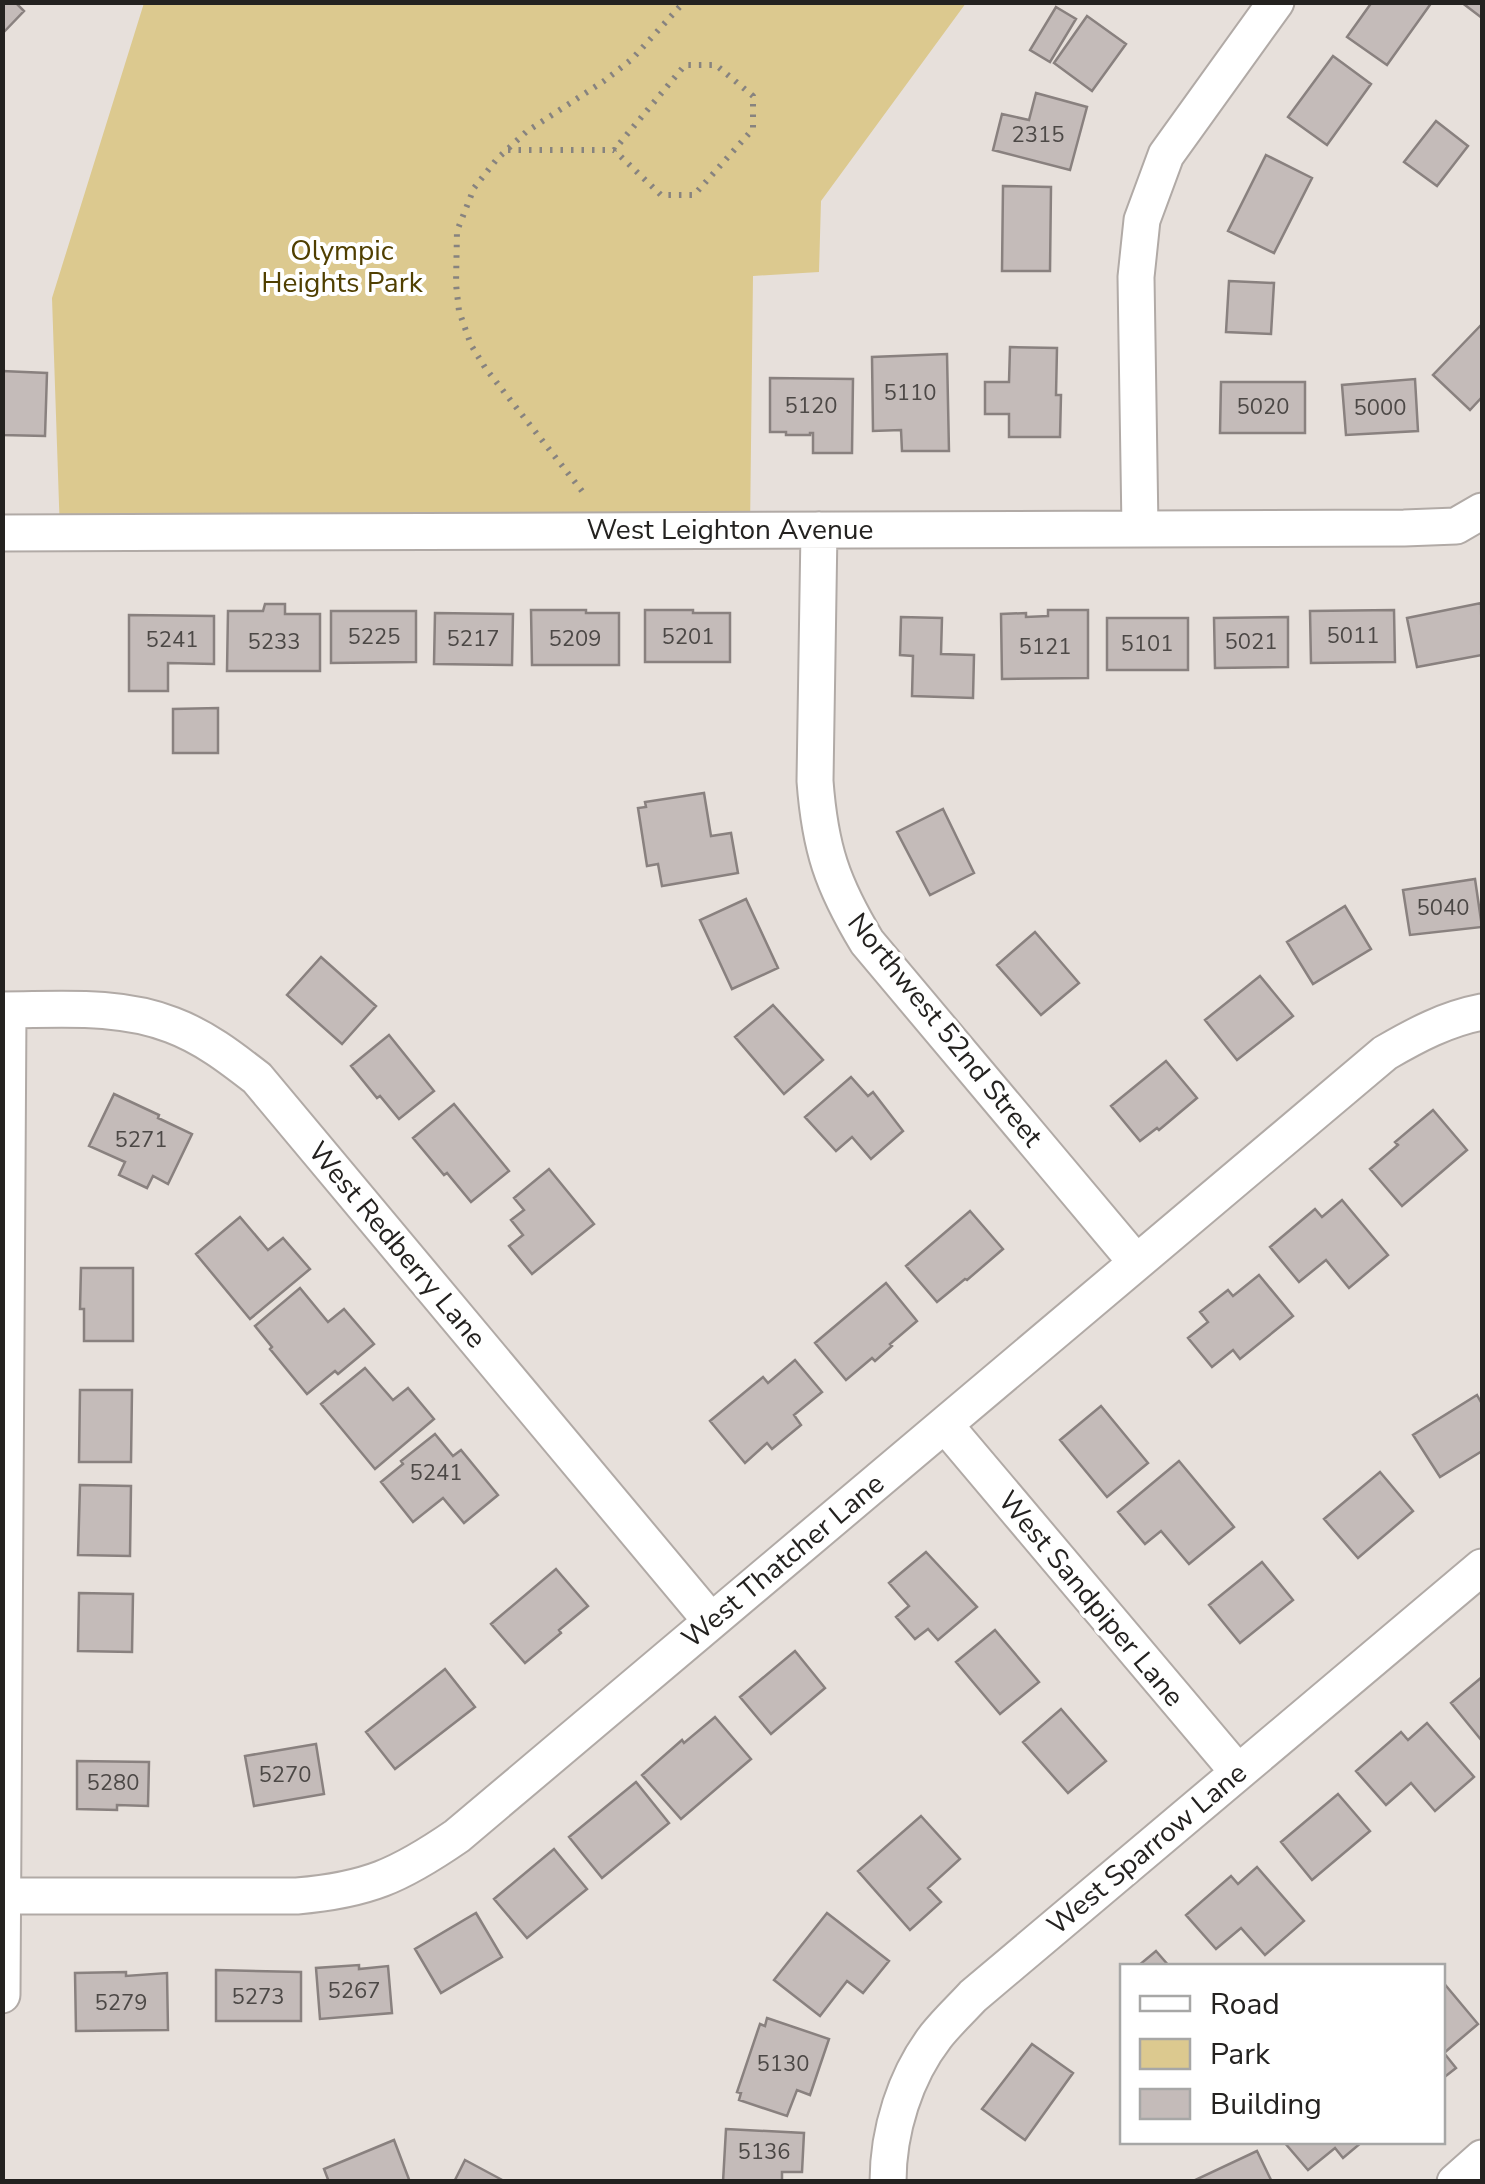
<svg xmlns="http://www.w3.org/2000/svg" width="1485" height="2184" viewBox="0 0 1485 2184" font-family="'Nunito Sans',sans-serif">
  <rect width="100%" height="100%" fill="#e7e0db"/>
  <path fill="#dcc98f" d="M144,3H966L821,201L819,272L753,276L750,530L60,533L52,298Z"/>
  <path fill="#c4bbb9" stroke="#89817f" stroke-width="2.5" d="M2,2H15L24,11L2,34Z
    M1372,2H1432L1387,65L1347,37Z
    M1461,2H1482V18Z
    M1056,7L1076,19L1050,62L1030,50Z
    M1087,16L1126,44L1092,91L1054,63Z
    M1333,56L1371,84L1327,145L1288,117Z
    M1036,93L1087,107L1070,170L993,150L1002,114L1029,120Z
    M1436,121L1468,146L1437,186L1404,162Z
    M1266,155L1312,178L1274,253L1228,231Z
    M1003,186L1051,187L1050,271H1002Z
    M1229,281L1274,283L1271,334L1226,332Z
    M1482,324V397L1470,410L1433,375Z
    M1010,347L1057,348L1056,395H1061L1060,437H1009V414H985V382H1009Z
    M947,354L949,451H902L901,430L873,431L872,357Z
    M2,371L47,373L45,436L2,435Z
    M770,378L853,379L852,453H813V433H810V435H786V432H770Z
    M1415,379L1418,431L1346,435L1342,385Z
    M1221,382H1305V433H1220Z
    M1481,603L1482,655L1417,667L1407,618Z
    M265,604H285V614H320V671H227L228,611H263Z
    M531,610H586V613H619V665H532Z
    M645,610H693V613H730V662H645Z
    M1048,610H1088V678L1002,679L1001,614L1026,613V617L1048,616Z
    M1394,610L1395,662L1311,663L1310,611Z
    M331,611H416V662L331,663Z
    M435,613L513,614L512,665L434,664Z
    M129,615L214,616V664L168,663V691H129Z
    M901,617L942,618L941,654L974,655L973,698L912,696L913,656L900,655Z
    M1288,617V667L1215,668L1214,618Z
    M1107,618H1188V670H1107Z
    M218,708V753H173V709Z
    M704,793L711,836L731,833L738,873L662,886L658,864L647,866L638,808L646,807L645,802Z
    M943,809L974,873L930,895L897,832Z
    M1475,879L1482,927L1410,935L1403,890Z
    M746,899L778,968L732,989L700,920Z
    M1345,906L1371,949L1313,984L1287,942Z
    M1035,932L1079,983L1041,1015L997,965Z
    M321,957L376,1006L342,1044L287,995Z
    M1260,976L1293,1016L1237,1060L1205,1020Z
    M773,1005L823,1060L784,1094L735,1037Z
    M389,1035L434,1091L399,1119L380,1096L377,1098L351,1066Z
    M1166,1061L1197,1098L1159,1130L1157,1128L1140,1141L1111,1106Z
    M851,1077L868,1096L873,1092L903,1131L871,1159L852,1137L836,1151L805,1117Z
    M114,1094L159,1115L158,1118L192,1134L168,1184L153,1176L147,1188L119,1175L125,1162L89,1146Z
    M454,1104L509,1171L471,1202L447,1173L444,1175L413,1138Z
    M1433,1110L1467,1150L1402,1206L1370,1169L1398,1145L1395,1142Z
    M549,1169L594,1224L532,1274L509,1246L523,1235L511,1220L524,1210L514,1198Z
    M1342,1200L1388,1255L1349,1288L1326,1260L1299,1282L1270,1247L1315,1209L1322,1217Z
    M970,1211L1003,1249L967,1280L965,1279L937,1302L906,1266Z
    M240,1217L268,1250L283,1238L310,1269L250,1319L196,1254Z
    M81,1268H133V1341H84V1309H80Z
    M1259,1275L1293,1316L1240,1359L1233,1350L1212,1367L1188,1338L1208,1322L1200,1312L1228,1290L1233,1296Z
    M886,1283L917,1321L890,1344L892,1346L875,1361L872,1358L846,1380L815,1343Z
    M300,1288L328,1322L344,1309L374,1344L338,1374L335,1371L307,1394L270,1349L272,1347L255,1326Z
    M795,1360L822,1392L794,1415L801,1425L772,1449L767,1443L745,1463L710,1421L763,1377L768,1383Z
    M365,1368L393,1400L408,1388L434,1419L375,1469L321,1404Z
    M80,1390H132L131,1462H79Z
    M1477,1395L1482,1404V1451L1440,1477L1413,1435Z
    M1101,1406L1148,1463L1107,1497L1060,1440Z
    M435,1434L453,1456L461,1450L498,1495L464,1523L443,1498L413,1522L381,1482L403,1464L401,1461Z
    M1179,1461L1234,1527L1189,1564L1161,1531L1145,1544L1118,1512Z
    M1380,1472L1413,1511L1358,1558L1324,1519Z
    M80,1485L131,1486L130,1556L78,1555Z
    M926,1552L977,1607L938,1640L928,1629L915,1639L896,1617L909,1606L889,1583Z
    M1262,1562L1293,1600L1240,1643L1209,1605Z
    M556,1569L588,1606L559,1630L561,1633L525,1663L491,1624Z
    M79,1593L133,1594L132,1652L78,1651Z
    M995,1630L1039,1682L1000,1714L956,1662Z
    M795,1651L825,1688L771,1734L740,1697Z
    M445,1669L475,1707L395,1769L366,1732Z
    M1482,1677V1741L1451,1703Z
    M1061,1709L1106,1761L1068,1793L1023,1742Z
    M715,1717L751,1759L681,1819L642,1775L682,1740L684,1743Z
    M1427,1723L1474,1777L1435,1811L1411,1783L1386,1805L1356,1771L1401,1732L1408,1740Z
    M316,1744L324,1794L254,1806L245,1756Z
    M77,1761L149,1762L148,1806L117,1805V1810L77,1809Z
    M636,1782L669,1823L602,1878L569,1837Z
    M1338,1794L1370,1831L1312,1880L1281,1842Z
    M921,1816L960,1859L928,1888L941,1902L910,1930L858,1871Z
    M554,1849L587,1889L527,1938L494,1899Z
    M1257,1867L1304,1921L1265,1955L1241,1928L1216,1949L1186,1915L1231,1876L1238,1884Z
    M476,1913L502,1957L441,1993L415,1949Z
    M827,1913L889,1961L863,1993L847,1981L820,2016L774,1980Z
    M1156,1951L1169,1966H1138Z
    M359,1965V1969L388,1966L392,2013L320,2019L316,1968Z
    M216,1970L301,1972V2021H216Z
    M126,1972V1976L167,1973L168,2030L76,2031L75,1973Z
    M1442,1981L1478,2024L1444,2053L1456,2068L1442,2079Z
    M767,2018L829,2039L810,2095L797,2090L787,2116L739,2100L741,2093L737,2092L760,2024L765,2026Z
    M1032,2044L1073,2073L1025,2140L982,2109Z
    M726,2129L804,2133L802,2172H782V2182H723Z
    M394,2140L410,2182H329L324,2169Z
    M1284,2142H1362L1343,2158L1335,2148L1308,2170Z
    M1257,2151L1272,2182H1196L1195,2180Z
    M465,2160L506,2182H454Z"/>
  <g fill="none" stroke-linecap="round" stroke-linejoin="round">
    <defs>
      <path id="street" d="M1140,528L1136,277L1142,220L1166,155L1276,2
        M819,530L815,781C820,848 832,884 867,942L1136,1262
        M2,533L1404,528L1456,526L1482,511
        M2,1010C59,1010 118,1004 172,1025C204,1037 230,1057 257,1078L711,1621
        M945,1425L1238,1772
        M4,1896H297C367,1890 399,1876 457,1836L1385,1053C1416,1035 1446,1019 1482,1012
        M2,1995L8,1010
        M888,2182C888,2131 905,2076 936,2036C947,2022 961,2009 973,1996L1482,1567
        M1455,2182L1482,2158"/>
    </defs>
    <use href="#street" stroke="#b1aaa6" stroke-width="39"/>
    <path stroke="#87837f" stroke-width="6" stroke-dasharray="2.5 8" stroke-linecap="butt" d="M508,150H614L661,195H694L753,129V96L716,65H685L614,150
      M582,491L486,369L471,345L459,311L456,284L457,231L474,188L497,159L526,132L604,81L632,59L684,2"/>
    <use href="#street" stroke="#fff" stroke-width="35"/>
  </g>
  <g text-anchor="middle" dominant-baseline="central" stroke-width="8" stroke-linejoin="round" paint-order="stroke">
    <g font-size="22" fill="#4c4846">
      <text x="1038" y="135">2315</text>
      <text x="910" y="393">5110</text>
      <text x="811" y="406">5120</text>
      <text x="1263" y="407">5020</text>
      <text x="1380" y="408">5000</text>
      <text x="1353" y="636">5011</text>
      <text x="374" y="637">5225</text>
      <text x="688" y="637">5201</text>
      <text x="473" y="639">5217</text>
      <text x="575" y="639">5209</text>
      <text x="172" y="640">5241</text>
      <text x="274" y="642">5233</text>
      <text x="1251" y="642">5021</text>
      <text x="1147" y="644">5101</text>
      <text x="1045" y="647">5121</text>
      <text x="1443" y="908">5040</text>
      <text x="141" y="1140">5271</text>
      <text x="436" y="1473">5241</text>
      <text x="285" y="1775">5270</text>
      <text x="113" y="1783">5280</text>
      <text x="354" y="1991">5267</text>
      <text x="258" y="1997">5273</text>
      <text x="121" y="2003">5279</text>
      <text x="783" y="2064">5130</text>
      <text x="764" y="2152">5136</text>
    </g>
    <g font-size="28" fill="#503f00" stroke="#fff">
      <text x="342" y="251">Olympic<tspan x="342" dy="32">Heights Park</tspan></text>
    </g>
    <g font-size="28" fill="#242220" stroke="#fff">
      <text x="730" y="530">West Leighton Avenue</text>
      <text transform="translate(945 1030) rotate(51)">Northwest 52nd Street</text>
      <text transform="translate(397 1245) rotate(50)">West Redberry Lane</text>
      <text transform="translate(783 1561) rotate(-40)">West Thatcher Lane</text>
      <text transform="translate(1091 1599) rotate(50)">West Sandpiper Lane</text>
      <text transform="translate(1147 1849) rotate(-40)">West Sparrow Lane</text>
    </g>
  </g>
  <rect width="1485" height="2184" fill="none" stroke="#242220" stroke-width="10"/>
  <rect x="1120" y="1964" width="325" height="180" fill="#ffffff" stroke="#a7a7a6" stroke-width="2.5"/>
  <rect x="1140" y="1996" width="50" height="15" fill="#ffffff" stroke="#a7a7a6" stroke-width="2.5"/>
  <text x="1210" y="2014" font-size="30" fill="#242220">Road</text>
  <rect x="1140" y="2039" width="50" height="30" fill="#dcc98f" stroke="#a7a7a6" stroke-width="2.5"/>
  <text x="1210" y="2064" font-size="30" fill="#242220">Park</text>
  <rect x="1140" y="2089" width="50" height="30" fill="#c4bbb9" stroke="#a7a7a6" stroke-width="2.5"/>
  <text x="1210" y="2114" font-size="30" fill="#242220">Building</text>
</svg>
